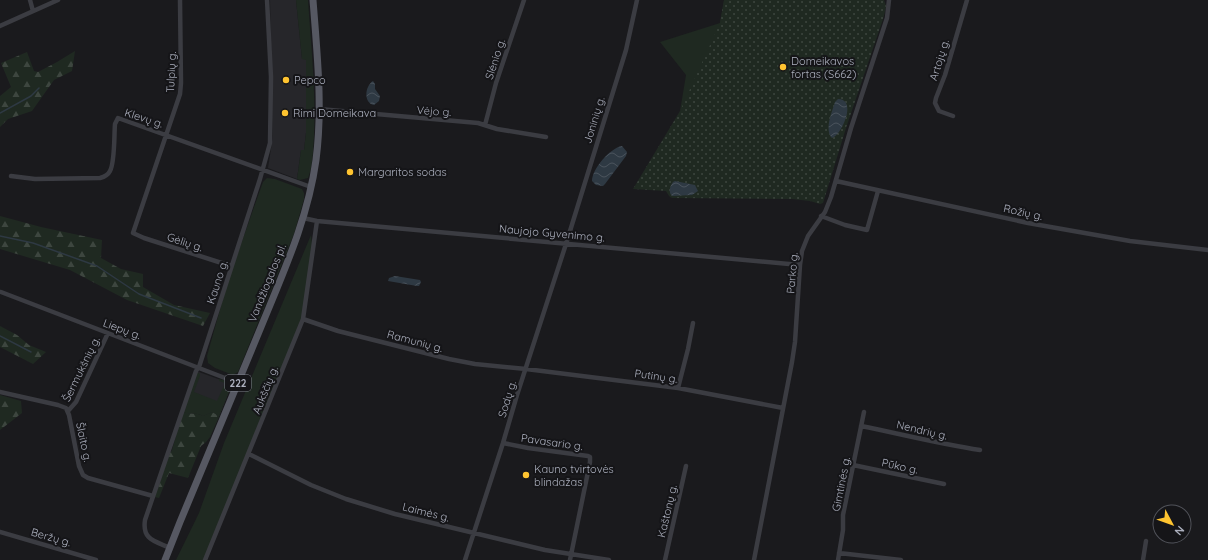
<svg xmlns="http://www.w3.org/2000/svg" width="1208" height="560" viewBox="0 0 1208 560" font-family="Quicksand,sans-serif">
  <defs>
    <pattern id="forest-firs" width="22" height="20" patternUnits="userSpaceOnUse"><rect width="22" height="20" fill="#1f2921"/><path d="M5 1l3.5 6h-7zM16 11l3.5 6h-7z" fill="#3d463f"/></pattern>
    <pattern id="park-dots" width="8" height="8" patternUnits="userSpaceOnUse"><rect width="8" height="8" fill="#1f2921"/><path d="M2 2h.1M6 6h.1" fill="none" stroke="#3d463f" stroke-width="1.8" stroke-linecap="round"/></pattern>
    <pattern id="water-waves" width="16" height="10" patternUnits="userSpaceOnUse"><rect width="16" height="10" fill="#2e3943"/><path d="M0 5q4-4 8 0t8 0" fill="none" stroke="#4a535c"/></pattern>
  </defs>
  <rect width="100%" height="100%" fill="#1a1a1d"/>
  <path fill="#26262a" d="M270,0H296L302,59H306V133L304,150H301L297,179L268,168L273,136Z
    M196,371L232,384L218,419L217,415L212,412L203,416L198,413L186,414Z"/>
  <path fill="#1f2921" d="M296,0H308C311,45 316,90 314,136C313,150 313,166 308,178L300,180L297,179L301,150H304L306,133V60L302,59Z
    M724,0H780L680,111L686,75L660,42L720,23Z
    M267,178L275,179L302,189L304,193V199L294,234L238,372L233,375L215,368L208,363L207,356L228,281L259,193L263,182Z
    M311,235L313,252L303,319L205,560H176L199,513L224,443Z
    M196,371L200,374V376L194,392L217,401L225,383L219,381V379L224,380L232,384L218,419L217,415L212,412L203,416C196,412 189,415 182,412Z"/>
  <path fill="url(#forest-firs)" d="M75,51L72,71L54,80L32,111L8,119L0,127V96L11,87L1,63L27,52L34,71L38,72L57,62Z
    M0,216L41,227L102,240L101,258L121,269L143,274V287L174,305L210,313L203,326L127,300L70,270L0,249Z
    M0,326L17,335L29,345L46,352L33,364L0,347Z
    M0,395L21,401L22,413L0,430Z
    M182,412C189,415 196,412 203,416L212,412L217,415L218,419L210,437L206,442L201,446L188,478L169,473L159,498L155,497L169,455L172,450L176,436L174,434Z"/>
  <path fill="url(#park-dots)" d="M724,0H884L886,6L884,16L846,128L823,203L820,204L810,201L792,199L672,198L669,196L666,191L633,189L680,111L720,23Z"/>
  <path fill="url(#water-waves)" d="M373,81L375,84V89L380,96L379,101L374,105C363,103 365,86 373,81Z
    M838,99C858,99 841,136 832,138C824,130 832,112 835,102Z
    M622,146L627,152L626,156L605,184L603,186L596,185L592,181C592,169 610,148 622,146Z
    M675,181L695,185L698,191L692,195L672,196C668,192 670,186 673,182Z
    M395,276L420,280L421,282L419,286H417L388,281L389,278Z"/>
  <g fill="none" stroke-linecap="round" stroke-linejoin="round">
    <path stroke="#2e3943" stroke-width="1.5" d="M0,113L31,96L39,88
      M0,236L33,243L97,266L139,294L201,318
      M0,336L31,352"/>
    <path stroke="#3b3c42" stroke-width="4.5" d="M30,0L33,11
      M180,0L181,83L180,94L133,233L144,238L231,266
      M0,26L58,0
      M319,109L478,123L497,129L546,137
      M953,116L939,111L935,103L936,98L945,75L967,0
      M485,125L496,83L524,0
      M11,176L35,179L100,178C104,177 108,175 110,171C115,162 114,135 115,124L118,118L311,187
      M836,181L1028,223L1130,241L1208,250
      M821,216L845,225L867,230L878,191
      M303,218L317,221L800,265
      M1,292L238,383
      M303,319L338,331L449,359L475,364L526,369L678,388L783,408
      M678,388L688,349L693,323
      M0,392L58,405L66,408L69,415L79,466L83,475L88,478L153,496
      M68,411L76,402L108,333
      M861,426C901,434 940,444 980,450
      M503,443L528,448L588,456L590,457V462L570,560
      M249,454L311,485L346,499L395,514L545,550L609,560
      M853,465L944,484
      M0,532L96,560
      M170,548C155,541 142,540 145,520L196,371L199,367L260,179L270,143L271,77L267,0
      M839,553L901,560
      M205,560L303,319L317,221
      M465,560L503,443L517,395L566,244L626,50L637,0
      M665,560L686,466
      M754,560L792,362L795,342L800,265L802,251L808,236L825,212L831,197L851,128L887,18L889,0
      M838,560L843,530V515L864,412
      M1143,560L1146,541"/>
    <path stroke="#565862" stroke-width="7" d="M165,560L180,522C207,457 234,392 261,327C283,273 308,219 316,160C323,107 317,53 313,0"/>
  </g>
  <g fill="#ffc430" stroke="#151518" stroke-width="1.5">
    <circle cx="783" cy="67" r="4"/>
    <circle cx="286" cy="80" r="4"/>
    <circle cx="285" cy="113" r="4"/>
    <circle cx="350" cy="172" r="4"/>
    <circle cx="526" cy="475" r="4"/>
  </g>
  <g text-anchor="middle" dominant-baseline="central" stroke-width="4" stroke-linejoin="round" paint-order="stroke">
    <rect fill="#151518" stroke="#7f828c" stroke-width="1" x="225" y="375" width="26" height="16" rx="3"/>
    <g font-size="10" font-weight="bold" fill="#acb0be">
      <text x="238" y="383">222</text>
    </g>
    <g font-size="11" fill="#acb0be" stroke="#151518">
      <text transform="translate(495 59) rotate(-72)">Slėnio g.</text>
      <text transform="translate(939 60) rotate(-73)">Artojų g.</text>
      <text transform="translate(171 72) rotate(-87)">Tulpių g.</text>
      <text transform="translate(434 111) rotate(4)">Vėjo g.</text>
      <text transform="translate(144 118) rotate(18)">Klevų g.</text>
      <text transform="translate(594 120) rotate(-73)">Joninių g.</text>
      <text transform="translate(1023 212) rotate(12)">Rožių g.</text>
      <text transform="translate(552 233) rotate(5)">Naujojo Gyvenimo g.</text>
      <text transform="translate(185 242) rotate(18)">Gėlių g.</text>
      <text transform="translate(792 273) rotate(-85)">Parko g.</text>
      <text transform="translate(217 282) rotate(-72)">Kauno g.</text>
      <text transform="translate(267 283) rotate(-68)">Vandžiogalos pl.</text>
      <text transform="translate(122 329) rotate(20)">Liepų g.</text>
      <text transform="translate(415 341) rotate(15)">Ramunių g.</text>
      <text transform="translate(81 369) rotate(-64)">Šermukšnių g.</text>
      <text transform="translate(656 376) rotate(8)">Putinų g.</text>
      <text transform="translate(265 390) rotate(-68)">Aukščių g.</text>
      <text transform="translate(507 399) rotate(-73)">Sodų g.</text>
      <text transform="translate(922 430) rotate(13)">Nendrių g.</text>
      <text transform="translate(84 442) rotate(78)">Šlaito g.</text>
      <text transform="translate(552 442) rotate(8)">Pavasario g.</text>
      <text transform="translate(900 466) rotate(12)">Pūko g.</text>
      <text transform="translate(841 484) rotate(-79)">Gimtinės g.</text>
      <text transform="translate(667 511) rotate(-77)">Kaštonų g.</text>
      <text transform="translate(426 512) rotate(14)">Laimės g.</text>
      <text transform="translate(51 537) rotate(16)">Beržų g.</text>
    </g>
    <g font-size="11" fill="#acb0be" stroke="#151518" text-anchor="start">
      <text x="791" y="61">Domeikavos<tspan x="791" dy="13">fortas (S662)</tspan></text>
      <text x="294" y="80">Pepco</text>
      <text x="293" y="113">Rimi Domeikava</text>
      <text x="358" y="172">Margaritos sodas</text>
      <text x="534" y="469">Kauno tvirtovės<tspan x="534" dy="13">blindažas</tspan></text>
    </g>
  </g>
  <g transform="translate(1172 524) rotate(131)"><circle r="19" fill="#151518" stroke="#51535a"/>
  <path d="M0-3L7 15L0 10L-7 15Z" fill="#ffc430"/>
  <text y="-6" font-size="11" font-weight="bold" text-anchor="middle" fill="#acb0be">N</text>
  </g>
</svg>
